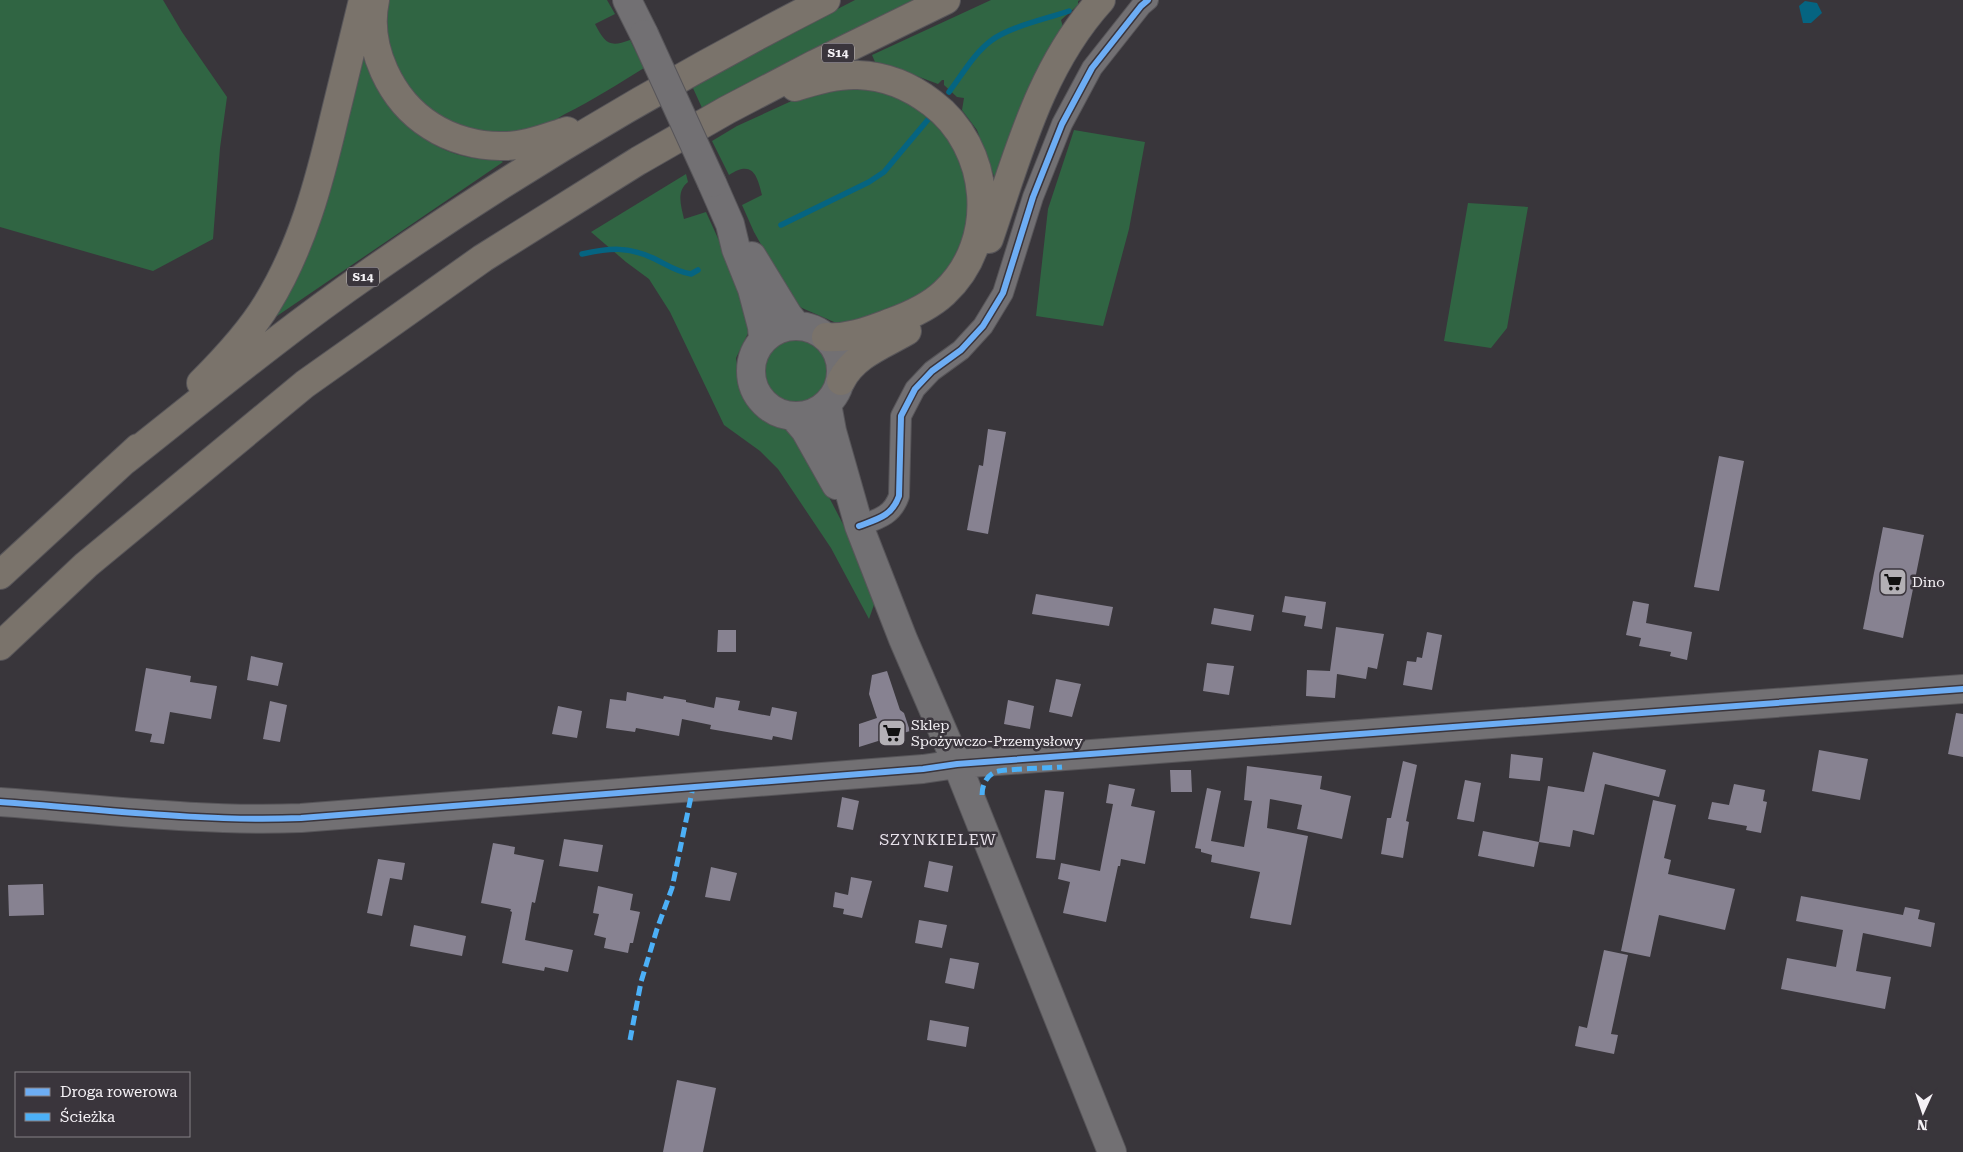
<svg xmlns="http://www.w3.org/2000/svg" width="1963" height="1152" viewBox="0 0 1963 1152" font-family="'Roboto Serif',serif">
  <rect width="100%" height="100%" fill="#39363b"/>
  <path fill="#306543" d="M0,0H163L182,32L227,97L220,148L213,239L153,271L0,227Z
    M386,0H607L615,14L595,24C605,43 609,48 630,40L644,68C618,84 593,100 565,114C558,118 550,124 542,126C473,147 401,112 387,38C385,26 386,12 386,0Z
    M855,0H917L703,110L692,86L777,38L781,39L783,37Z
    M991,0H1080L1078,1V5L1061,20L1063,27L998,175L994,176L977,130L962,110L964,98L957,97L944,85V80H942L938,84L893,67L875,62L872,55Z
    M363,57C386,118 432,161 500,160L503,162L277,316L276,313Z
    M872,85L918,105L959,148L971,203L964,235L947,272L925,294L872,319L841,325L802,308L794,303L754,232L742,205L762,195C757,174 752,160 729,175L712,141L737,126L809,93Z
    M1074,130L1145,142L1129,229L1103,326L1036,316L1048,209Z
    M686,174L688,182C676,191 681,206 684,219L706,212L736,278L751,327L736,358L739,378L747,401L761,417L797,436L844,526L876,599L869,619L831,548L778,469L760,451L724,425L670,312L649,279L626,262L591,232Z
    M1468,203L1528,207L1507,328L1491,348L1444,341Z
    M762 372a34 34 0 1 1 68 0a34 34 0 1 1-68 0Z"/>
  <path fill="#056481" d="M1805,1L1817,3L1822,13L1811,23H1803L1799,6Z"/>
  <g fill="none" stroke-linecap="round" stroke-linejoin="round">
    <path stroke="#056481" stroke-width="5.5" d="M949,92C962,75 974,53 992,40C1009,27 1046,19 1069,11
      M781,225L869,182L884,172L931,116
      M582,254C609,248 629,246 655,259C667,265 677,272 691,274L698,270"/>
  </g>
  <path fill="#878291" d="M988,429L1006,432L988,534L967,530L979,465L983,466Z
    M1719,456L1744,461L1719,591L1694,587Z
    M1883,527L1924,535L1903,638L1863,629Z
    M1036,594L1113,607L1109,626L1032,614Z
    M1285,596L1326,602L1322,629L1304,626L1306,616L1282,612Z
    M1633,601L1649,604L1646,623L1692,632L1687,660L1670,656L1671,652L1639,646L1641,638L1626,635Z
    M1214,608L1254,615L1251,631L1211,624Z
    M1336,627L1384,634L1377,669L1368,667L1366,679L1337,674L1335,698L1306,696L1307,670L1330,671Z
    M718,630H736V652H717Z
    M1427,632L1442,635L1432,690L1403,685L1407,661L1416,662L1417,657L1422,658Z
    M251,656L283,663L278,686L247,680Z
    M1207,663L1234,666L1229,695L1203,691Z
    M146,668L191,676L190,682L217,686L211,719L170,712L164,744L150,742L152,734L135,731Z
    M887,671L900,710L904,713L910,731L859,747V724L877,718L869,694L872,675Z
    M1056,679L1081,684L1072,717L1049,712Z
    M627,692L663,699L664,696L686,700V702L714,708L716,697L740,701L738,710L770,716L772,707L797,712L792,740L773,736L772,740L710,729L711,725L682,719L679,736L636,728L635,732L606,728L610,699L626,701Z
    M1008,700L1034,706L1030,729L1004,724Z
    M270,701L287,705L280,742L263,739Z
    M558,706L582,711L577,738L552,734Z
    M1956,713L1963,714V757L1948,754Z
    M1819,750L1868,759L1860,800L1812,791Z
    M1593,752L1666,770L1659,797L1605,784L1594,835L1573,830L1570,847L1539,842L1548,786L1584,792Z
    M1511,754L1543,758L1540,781L1509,778Z
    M1403,761L1417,765L1406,821L1409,822L1403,858L1381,854L1387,818H1391Z
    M1247,766L1322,776L1320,789L1351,796L1342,839L1297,829L1302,805L1270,799L1267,828L1308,836L1291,925L1250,918L1260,872L1211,862L1212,855L1201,852V849L1195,848L1207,788L1221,791L1211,841L1244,847L1252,801L1244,800Z
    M1170,770H1191L1192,792H1171Z
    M1465,780L1481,783L1474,822L1457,819Z
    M1109,784L1135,789L1131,806L1155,811L1145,864L1121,859L1120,866H1118L1106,922L1063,913L1070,882L1058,879L1061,863L1100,871L1113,804L1106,803Z
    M1734,784L1765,790L1763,801L1767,802L1761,833L1746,830L1747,826L1708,819L1712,802L1729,805Z
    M1045,790L1064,792L1055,860L1036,858Z
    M842,797L859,801L853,830L837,827Z
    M1653,800L1676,805L1664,858L1671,860L1668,874L1735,889L1725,930L1659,915L1650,957L1621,951Z
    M1483,831L1539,842L1534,867L1478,856Z
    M564,839L603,845L598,872L559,866Z
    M493,843L515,847L514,854L544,860L535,903L532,902L525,940L573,950L568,972L545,967L544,971L502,963L512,912L510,911L511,909L481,903Z
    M378,859L405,863L402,880L390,878L382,916L367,913Z
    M929,861L953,866L948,892L924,887Z
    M711,867L737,873L730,901L705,897Z
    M851,877L872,881L862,918L843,914L844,909L833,907L835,892L848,895Z
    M43,884L44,915L9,916L8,885Z
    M598,886L633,894L630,910L640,912L633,943H630L628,953L604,948L606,938L594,935L599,914L593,913Z
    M1801,896L1903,915L1905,907L1920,910L1918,919L1935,923L1931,947L1863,933L1856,971L1891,977L1885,1009L1781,989L1787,958L1836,967L1843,930L1796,921Z
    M919,920L947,925L942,948L915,943Z
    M414,925L466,936L462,956L410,946Z
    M1604,950L1628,955L1611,1034L1618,1035L1614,1054L1575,1046L1579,1026L1587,1028Z
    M950,958L979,963L974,989L945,983Z
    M930,1020L969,1027L966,1047L927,1040Z
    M677,1080L716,1088L703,1152H663Z"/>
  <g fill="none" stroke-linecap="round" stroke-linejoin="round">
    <defs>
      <path id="street" d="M859,526C878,519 892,516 899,496L901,416L915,389L932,371L961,350L983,326L1003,293L1033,197L1062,124L1092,68L1141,6L1148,0"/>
      <path id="secondary" d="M627,0L644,34
        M712,183L730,224L736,249L752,289L762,327L763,339
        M752,256L788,315L796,325
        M751 371a45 45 0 1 1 90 0a45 45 0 1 1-90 0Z
        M827,404L832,431L859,526L903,639L957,764L1112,1152
        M794,417L805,430L836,485
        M0,802C100,809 200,822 301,818L923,769L957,764L1963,689"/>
      <path id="highway" d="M375,0C365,47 391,101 431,126C451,139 477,146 500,146C524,147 545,138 567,131
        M795,87C816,80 837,74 858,75C886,76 910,86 932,103C991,147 1000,241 944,293C929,307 911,315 892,322C870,330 849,339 826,337
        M989,239C1018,155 1040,67 1101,0
        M841,381C854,355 883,345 907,331
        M201,383C224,360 250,332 267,304C302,247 319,183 334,119C344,79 353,40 363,0
        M124,461C205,397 285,331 369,273C515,171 668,81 826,0
        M0,575L138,448
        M0,646L86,565L305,384L483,258L638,161L727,110L815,64L946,0"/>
    </defs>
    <use href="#street" stroke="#575559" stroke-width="22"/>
    <use href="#secondary" stroke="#575559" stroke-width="30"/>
    <use href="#highway" stroke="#575559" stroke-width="30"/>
    <use href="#street" stroke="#727073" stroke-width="20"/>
    <use href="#secondary" stroke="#727073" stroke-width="28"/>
    <use href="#highway" stroke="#7a736b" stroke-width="28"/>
    <defs>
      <path id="secondary-bridge" d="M644,34L712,183"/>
    </defs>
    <use href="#secondary-bridge" stroke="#575559" stroke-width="30" stroke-linecap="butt"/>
    <use href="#secondary-bridge" stroke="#727073" stroke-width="28"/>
    <path stroke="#4cb0f7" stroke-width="5" stroke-dasharray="10 5" stroke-linecap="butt" d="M982,795C982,786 986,776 995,772C1001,769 1051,768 1062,767
      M630,1040L641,982L657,929L672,888L693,787"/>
    <defs>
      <path id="cycleway" d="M859,526C878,519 892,516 899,496L901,416L915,389L932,371L961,350L983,326L1003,293L1033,197L1062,124L1092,68L1141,6L1148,0
        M0,802C100,809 200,822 301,818L923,769L957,764L1963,689"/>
    </defs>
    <use href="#cycleway" stroke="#3a353c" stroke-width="9"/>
    <use href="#cycleway" stroke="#6dadf4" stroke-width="6"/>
  </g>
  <defs>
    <symbol id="supermarket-square" viewBox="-11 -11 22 22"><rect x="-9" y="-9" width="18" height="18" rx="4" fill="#b3b0b5" stroke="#3a353c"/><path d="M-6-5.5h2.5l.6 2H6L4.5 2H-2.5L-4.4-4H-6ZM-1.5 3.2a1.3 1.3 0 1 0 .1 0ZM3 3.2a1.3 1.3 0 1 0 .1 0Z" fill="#111"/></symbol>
  </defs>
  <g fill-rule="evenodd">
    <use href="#supermarket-square" x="1877" y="566" width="32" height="32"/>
    <use href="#supermarket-square" x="876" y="717" width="32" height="32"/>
  </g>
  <g text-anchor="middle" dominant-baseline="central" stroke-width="5" stroke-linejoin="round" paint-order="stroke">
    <g fill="#3a353c" stroke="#bdb9be" stroke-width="1">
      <rect x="822" y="43.5" width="32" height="19" rx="4"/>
      <rect x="347" y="267.5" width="32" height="19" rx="4"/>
    </g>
    <g font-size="12" font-weight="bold" fill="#f5f2f6">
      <text x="838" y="53">S14</text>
      <text x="363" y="277">S14</text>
    </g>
    <g font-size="14" fill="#f5f2f6" stroke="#3a353c" text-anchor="start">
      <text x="1912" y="582">Dino</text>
      <text x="911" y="725">Sklep<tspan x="911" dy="16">Spożywczo-Przemysłowy</tspan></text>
    </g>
    <g font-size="16" letter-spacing="1" fill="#e6e0e9" stroke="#3a353c">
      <text x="938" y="839">SZYNKIELEW</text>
    </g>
  </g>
  <rect x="15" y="1072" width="175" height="65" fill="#3a353c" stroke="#858186"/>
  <rect x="25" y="1088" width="25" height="8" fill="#6dadf4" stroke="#858186"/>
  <text x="60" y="1097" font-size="15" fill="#f5f2f6">Droga rowerowa</text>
  <rect x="25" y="1113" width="25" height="8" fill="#4cb0f7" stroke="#858186"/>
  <text x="60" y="1122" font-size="15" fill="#f5f2f6">Ścieżka</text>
  <g transform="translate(1923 1112) rotate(183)" stroke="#3a353c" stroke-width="4" paint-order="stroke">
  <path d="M0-4L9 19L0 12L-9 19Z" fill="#f5f2f6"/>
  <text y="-8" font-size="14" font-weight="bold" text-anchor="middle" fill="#f5f2f6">N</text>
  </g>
</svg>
